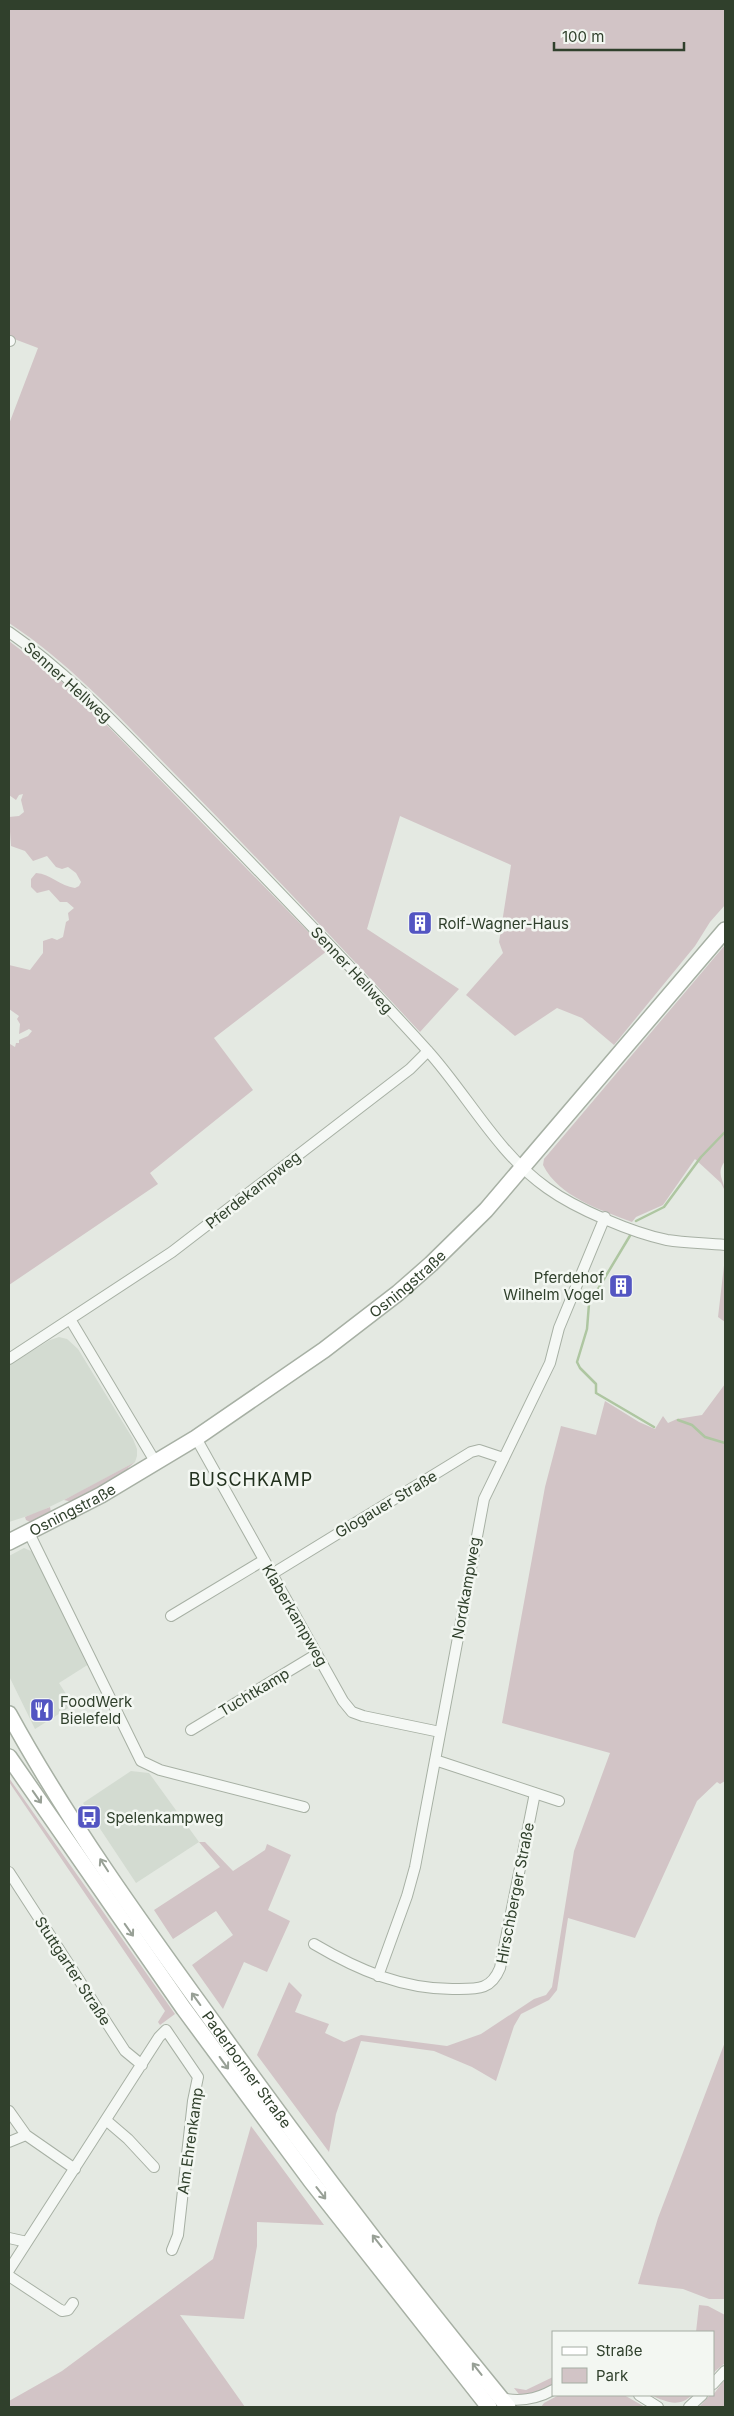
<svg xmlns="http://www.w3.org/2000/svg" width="734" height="2416" viewBox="0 0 734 2416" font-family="Inter,sans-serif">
  <rect width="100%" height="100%" fill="#e4e9e2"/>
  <path fill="#d3dbd1" d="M59,1337L67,1339L78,1349L133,1439L137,1449V1456L135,1462L76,1494L37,1513L9,1522V1365L50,1340Z
    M24,1548L31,1551L38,1560L89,1664L59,1683L73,1705L35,1729L9,1676V1556Z
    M131,1771L149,1773L199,1842L136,1883L83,1803Z"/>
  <path fill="#d2c4c6" d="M9,9H725V905L710,922L695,946L614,1045L582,1018L557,1008L515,1036L466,995L503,953L499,942L511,865L400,816L367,929L459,989L420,1032C339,945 258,858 174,773C122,720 71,664 9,623V424L38,348L9,337Z
    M9,641L60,680L98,716L327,951L214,1038L253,1090L150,1173L158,1184L9,1285V1053L10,1044L15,1047L16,1043H19V1040L28,1036L32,1031L29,1029L19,1034L20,1024L17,1019L19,1016L9,1009V965L30,970L43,953V941L52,938L57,940L63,937L66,922L69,920L68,913L74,908L67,902H60L49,890L37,893L31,887V879L36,873C51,874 60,886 75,888L79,886L81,882L76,873L68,867L62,869L56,867L47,856L33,861L25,851L11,846L9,817L19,816L24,812L21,800L23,794L19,795L16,800L9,795Z
    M725,945V1161C716,1173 723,1178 725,1191L721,1183L695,1159L663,1205L636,1217L632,1222C601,1210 559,1197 543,1165L544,1159Z
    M725,1257V1322L718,1317Z
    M725,1384V1781L720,1784L717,1782L697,1801L635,1938L568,1918L557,1990L549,2000L521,2014L514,2026L496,2081L472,2067L434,2051L361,2041L336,2114L329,2152L257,2055L289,1982L302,1995L295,2012L329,2024L325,2033L344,2042L361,2035L447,2046L481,2034L534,1999L546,1995L552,1987L574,1851L610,1753L502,1723L545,1487L561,1426L596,1435L605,1401L639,1422L655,1429L663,1416L668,1423L677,1419L702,1415Z
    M135,1462L128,1468L129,1472L72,1502L64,1500Z
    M50,1507L51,1512L30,1522L26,1520L25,1517Z
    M9,1778L175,2014L160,2025L158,2022L165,2011L9,1782Z
    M199,1842H205L233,1871L265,1850L267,1844L291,1855L268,1910L290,1921L267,1972L244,1962L223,2009L192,1965L233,1935L216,1911L173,1939L154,1910L220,1867Z
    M725,2042V2299H709L683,2289L638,2284L658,2218Z
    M251,2126L324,2225L257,2222V2246L244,2319L180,2315L245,2407H9V2401L62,2371L213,2259Z
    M699,2305L708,2306L725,2315V2363L713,2373V2332H696Z
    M553,2377V2385L522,2398L514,2388L526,2390Z
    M725,2379V2407H699L710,2395H713Z
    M559,2395H624L645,2407H541L544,2403Z
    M651,2395H692C679,2408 666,2402 651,2395Z"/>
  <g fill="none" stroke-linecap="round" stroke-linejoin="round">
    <path stroke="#aec6a1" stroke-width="2.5" d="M636,1221L664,1207L701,1157L725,1132
      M631,1234L589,1304L587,1329L577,1362L580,1368L596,1384V1393L654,1427
      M678,1420L692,1425L705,1437L725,1443"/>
    <defs>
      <path id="minor" d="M9,341H10
        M9,632C74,677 127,737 183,793C265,877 347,962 427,1050C467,1094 497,1153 547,1188C576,1209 633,1233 667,1240C686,1243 706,1243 725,1245
        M70,1319L156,1463
        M9,1359L172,1252L410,1069L428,1051
        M196,1438L343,1701L352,1712L363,1716L440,1732
        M29,1533L141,1761L160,1770L304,1807
        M272,1574L471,1452L479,1450L503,1458
        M171,1616L264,1560
        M191,1730L317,1654
        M435,1760L559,1801
        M9,1872L125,2051L142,2065
        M314,1944C358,1970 404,1990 456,1989C478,1989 491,1990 500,1968L535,1793
        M378,1976L407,1896L415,1867L484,1499L550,1363L559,1328L605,1217
        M9,2111L26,2135L75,2169
        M107,2121L128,2139L154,2167
        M9,2142L26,2135
        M9,2238L27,2242
        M9,2270L159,2037L166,2030L198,2077L193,2101L178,2235L172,2250
        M9,2276L62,2311L68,2310L73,2303
        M713,2384L725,2371
        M639,2395L658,2407
        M500,2398C519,2402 535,2400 553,2390
        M689,2407L702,2395"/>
      <g id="secondary">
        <path id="s1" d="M9,1542L101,1495L196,1438L324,1350L398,1293L431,1264L486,1210L725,930"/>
        <path id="s2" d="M9,1714C67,1820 139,1920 210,2018C305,2151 404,2281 508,2407"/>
        <path d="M9,1757L184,2009L311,2181L489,2407"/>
      </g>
    </defs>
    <use href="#minor" stroke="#a7b0a4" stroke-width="12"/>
    <use href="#secondary" stroke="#a7b0a4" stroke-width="18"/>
    <use href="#minor" stroke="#f5f8f5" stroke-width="10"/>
    <use href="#secondary" stroke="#fff" stroke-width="15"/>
  </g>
  <defs><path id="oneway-shaft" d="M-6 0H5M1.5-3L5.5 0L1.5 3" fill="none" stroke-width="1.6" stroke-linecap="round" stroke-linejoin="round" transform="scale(1.25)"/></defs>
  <g stroke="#98a096">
    <use href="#oneway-shaft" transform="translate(37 1797) rotate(55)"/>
    <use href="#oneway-shaft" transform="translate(104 1865) rotate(-123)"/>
    <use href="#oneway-shaft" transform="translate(129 1930) rotate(55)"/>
    <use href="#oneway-shaft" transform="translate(196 1999) rotate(-126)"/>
    <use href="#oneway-shaft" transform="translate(224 2063) rotate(54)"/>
    <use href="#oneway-shaft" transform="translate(321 2193) rotate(52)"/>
    <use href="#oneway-shaft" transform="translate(377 2241) rotate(-128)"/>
    <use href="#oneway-shaft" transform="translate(477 2369) rotate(-128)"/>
  </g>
  <defs>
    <symbol id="building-square" viewBox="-11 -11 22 22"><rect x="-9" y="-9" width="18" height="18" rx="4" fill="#5355c2" stroke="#f3f7f2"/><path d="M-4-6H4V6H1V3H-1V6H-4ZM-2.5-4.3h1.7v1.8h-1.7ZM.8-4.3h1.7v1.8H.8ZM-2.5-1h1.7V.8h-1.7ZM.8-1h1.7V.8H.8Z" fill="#fff"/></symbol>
    <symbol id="restaurant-square" viewBox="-11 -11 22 22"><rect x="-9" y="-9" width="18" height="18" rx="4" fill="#5355c2" stroke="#f3f7f2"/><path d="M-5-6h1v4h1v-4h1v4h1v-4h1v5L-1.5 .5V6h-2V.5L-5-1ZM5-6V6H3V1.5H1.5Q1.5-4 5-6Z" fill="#fff"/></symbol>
    <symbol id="bus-square" viewBox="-11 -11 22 22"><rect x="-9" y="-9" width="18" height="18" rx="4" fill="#5355c2" stroke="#f3f7f2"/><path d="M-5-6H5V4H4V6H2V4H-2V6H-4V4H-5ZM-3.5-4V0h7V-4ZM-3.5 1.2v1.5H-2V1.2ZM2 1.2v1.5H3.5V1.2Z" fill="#fff"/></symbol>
  </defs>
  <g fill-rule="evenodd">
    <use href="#building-square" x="406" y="909" width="28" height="28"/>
    <use href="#building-square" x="607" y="1272" width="28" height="28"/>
    <use href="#restaurant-square" x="28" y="1696" width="28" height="28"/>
    <use href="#bus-square" x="75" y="1803" width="28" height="28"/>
  </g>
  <g text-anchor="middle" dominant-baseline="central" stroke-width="5" stroke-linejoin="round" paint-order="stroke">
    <g font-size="15" fill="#30402c" stroke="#f3f7f2">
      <text transform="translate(68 682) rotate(42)">Senner Hellweg</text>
      <text transform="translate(352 970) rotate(47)">Senner Hellweg</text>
      <text transform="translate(253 1190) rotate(-38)">Pferdekampweg</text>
      <text stroke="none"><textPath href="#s1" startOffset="476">Osningstraße</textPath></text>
      <text transform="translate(386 1504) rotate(-31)">Glogauer Straße</text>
      <text stroke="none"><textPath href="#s1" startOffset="71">Osningstraße</textPath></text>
      <text transform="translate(466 1588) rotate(-80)">Nordkampweg</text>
      <text transform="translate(295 1615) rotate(60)">Klaberkampweg</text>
      <text transform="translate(254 1692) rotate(-31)">Tuchtkamp</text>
      <text transform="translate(515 1893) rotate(-79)">Hirschberger Straße</text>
      <text transform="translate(73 1971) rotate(57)">Stuttgarter Straße</text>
      <text stroke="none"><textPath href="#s2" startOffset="428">Paderborner Straße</textPath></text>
      <text transform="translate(190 2141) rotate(-82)">Am Ehrenkamp</text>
    </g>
    <g font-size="15" fill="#30402c" stroke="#f3f7f2" text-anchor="start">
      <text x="438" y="923">Rolf-Wagner-Haus</text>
      <text x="604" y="1277" text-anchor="end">Pferdehof<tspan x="604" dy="17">Wilhelm Vogel</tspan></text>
      <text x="60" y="1701">FoodWerk<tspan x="60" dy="17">Bielefeld</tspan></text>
      <text x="106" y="1817">Spelenkampweg</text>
    </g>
    <g font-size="18" letter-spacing="1" fill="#22311e" stroke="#f3f7f2">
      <text x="251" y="1479">BUSCHKAMP</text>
    </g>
  </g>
  <rect width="734" height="2416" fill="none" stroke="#30402c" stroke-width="20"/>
  <rect x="552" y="2331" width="162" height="65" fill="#f3f7f2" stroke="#a5aea3"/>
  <rect x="562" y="2347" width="25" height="8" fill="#ffffff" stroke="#a5aea3"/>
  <text x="596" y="2356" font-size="15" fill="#30402c">Straße</text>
  <rect x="562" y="2368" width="25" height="15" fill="#d2c4c6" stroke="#a5aea3"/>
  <text x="596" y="2381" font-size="15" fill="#30402c">Park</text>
  <path d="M554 42v8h130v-8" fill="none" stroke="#30402c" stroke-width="2.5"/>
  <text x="562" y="42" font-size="15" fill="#30402c" stroke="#f3f7f2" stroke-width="4" paint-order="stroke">100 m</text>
</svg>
